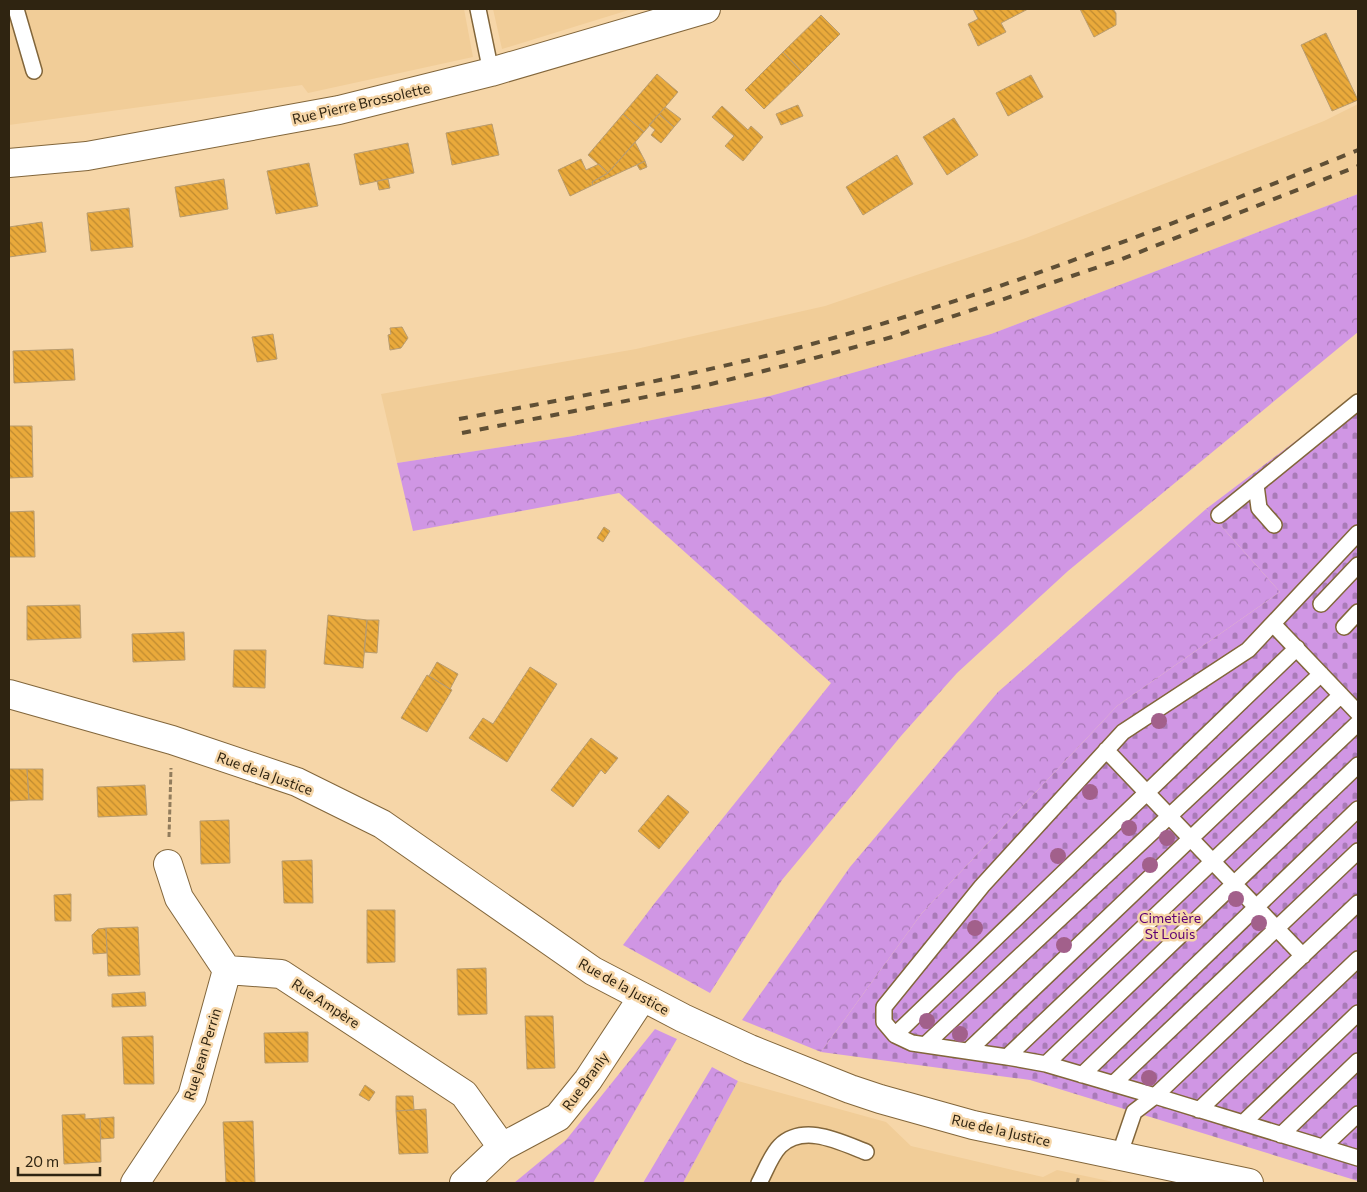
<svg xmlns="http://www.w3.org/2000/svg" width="1367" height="1192" viewBox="0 0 1367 1192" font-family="Commissioner,sans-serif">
  <defs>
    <pattern id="forest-crowns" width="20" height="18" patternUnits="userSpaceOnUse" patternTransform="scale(1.25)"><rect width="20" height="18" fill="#d096e4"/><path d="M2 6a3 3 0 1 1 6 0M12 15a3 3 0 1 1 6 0" fill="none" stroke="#a97ab7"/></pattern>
    <pattern id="cemetery-stones" width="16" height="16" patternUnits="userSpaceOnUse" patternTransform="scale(1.25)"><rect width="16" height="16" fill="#d096e4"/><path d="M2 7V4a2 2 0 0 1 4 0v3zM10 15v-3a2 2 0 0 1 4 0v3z" fill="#a97ab7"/></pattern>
    <pattern id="building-back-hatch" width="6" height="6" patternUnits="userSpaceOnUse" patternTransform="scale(1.25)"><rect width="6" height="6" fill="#eaaa3b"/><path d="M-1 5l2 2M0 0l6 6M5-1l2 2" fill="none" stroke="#be8a30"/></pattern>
  </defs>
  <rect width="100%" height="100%" fill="#f6d6a8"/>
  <path fill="#f1cd98" d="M9,9H464L473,57L308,93L302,85L9,125Z
    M493,9H632L502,49Z
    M1358,104V194L991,334L770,396L573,436L397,463L381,394L636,349L825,306L1026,238L1324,121Z
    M738,1081L886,1122L911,1146L1043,1177L1057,1170L1118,1183H683Z"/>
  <path fill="url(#forest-crowns)" d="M1358,194V332L1068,571L957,673L901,736L782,880L710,993L623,945L654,904L831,683L619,493L413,531L397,463L573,436L770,396L991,334Z
    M1206,509L1280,592L1117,706L922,913L821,1052L742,1020L850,867L998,692Z
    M655,1029L677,1039L593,1183H514L566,1140Z
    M712,1067L738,1081L683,1183H643Z"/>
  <path fill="url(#cemetery-stones)" d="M1358,394V1181L1030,1080L821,1052L922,913L1117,706L1280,592L1206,509Z"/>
  <path fill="url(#building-back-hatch)" stroke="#b99c6f" d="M973,9H1028L1001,23L1006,32L978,46L968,24L978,19Z
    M1080,9H1113L1116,13V25L1094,37Z
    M821,15L840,34L802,72L783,52Z
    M1326,33L1358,100L1332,111L1301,45Z
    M783,52L802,72L764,109L745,90Z
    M657,74L678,92L644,132L623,114Z
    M1031,75L1043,97L1008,116L996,93Z
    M798,105L803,116L781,125L776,114Z
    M722,106L748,130L751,126L763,137L743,161L725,146L734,136L712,117Z
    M665,107L681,119L674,127L659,114Z
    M623,114L644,132L608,173L588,155Z
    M659,114L674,127L661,143L651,135L655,130L649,125Z
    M954,118L978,155L947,175L923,137Z
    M492,124L499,155L452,165L446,133Z
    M635,142L645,161L593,185L592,182L608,173Z
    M408,143L414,173L360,185L354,154Z
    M897,155L913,184L863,215L846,187Z
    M581,159L586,170L599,164L608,173L592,182L593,185L570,196L558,170Z
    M645,161L647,167L640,170L637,165Z
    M309,163L318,206L276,214L267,171Z
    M224,179L228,209L180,217L175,187Z
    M388,179L390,188L379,190L377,181Z
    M129,208L133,247L91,251L87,213Z
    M42,222L46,252L9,257V227Z
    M402,327L408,338L401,348L390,350L388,335L391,334L390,328Z
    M273,334L277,359L257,362L252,337Z
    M73,349L75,380L14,383L13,351Z
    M9,426H32L33,477L9,478Z
    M34,511L35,557H9V512Z
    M604,527L610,531L603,542L597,538Z
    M80,605L81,638L27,640V606Z
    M328,615L367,620L363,668L324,664Z
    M367,620H379L377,653L364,652Z
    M184,632L185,660L133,662L132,634Z
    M234,650H266L265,688L233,687Z
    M437,662L458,674L450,689L429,676Z
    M530,667L557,684L507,762L469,738L483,718L493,724Z
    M427,675L452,690L427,732L401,718Z
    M591,738L618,758L605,774L601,770L573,807L551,790Z
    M9,769H27L29,800L9,801Z
    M27,769H43V800H29Z
    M145,785L147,815L98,817L97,787Z
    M668,795L689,812L659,849L638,831Z
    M229,820L230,863L201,864L200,821Z
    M312,860L313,903H284L282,861Z
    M71,894V921H55L54,895Z
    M367,910H395V962L367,963Z
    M138,927L140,975L108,976L106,928Z
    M106,928L107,953L93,954L92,935L98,929Z
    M486,968L487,1014L458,1015L457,969Z
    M145,992L146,1006L112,1007V994Z
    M525,1016H553L555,1068L527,1069Z
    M308,1032V1062L265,1063L264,1033Z
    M153,1036L154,1084H124L122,1037Z
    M365,1085L375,1092L369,1101L359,1095Z
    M396,1096H413L414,1110L396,1111Z
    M426,1109L428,1153L399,1154L396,1111Z
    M85,1114V1119L100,1118L101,1162L64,1164L62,1115Z
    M114,1117V1138L101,1139L100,1118Z
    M253,1121L255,1183H226L223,1122Z"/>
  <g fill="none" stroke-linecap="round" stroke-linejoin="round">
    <defs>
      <path id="service" d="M16,9L34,71
        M478,9L491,72
        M1256,485L1259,508L1274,525
        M1219,515L1358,402
        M1358,533L1248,650L1123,732L982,886L884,1007V1022L895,1035L912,1043L1007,1057L1046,1064L1155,1096L1358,903
        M1321,604L1358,565
        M1273,624L1358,713
        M1344,627L1358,612
        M1106,750L1303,956
        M895,1035L1297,648
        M925,1045L1321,674
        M968,1051L1341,695
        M1007,1057L1358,723
        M1046,1064L1358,765
        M1082,1075L1358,809
        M1113,1084L1358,851
        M1199,1110L1358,959
        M1243,1123L1358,1013
        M1281,1135L1358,1061
        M1323,1147L1358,1114
        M1119,1156L1134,1112L1155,1096L1358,1158
        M759,1183C765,1172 771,1155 780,1146C804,1123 840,1142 866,1152"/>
      <path id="minor" d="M9,694L172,740L297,782L382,824L593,971L683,1018L750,1049L850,1089L880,1099L973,1125L1249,1183
        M168,864L179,898L227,970
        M227,970L281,974L464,1094L502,1147
        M135,1183L192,1097L227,970
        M464,1183L502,1147L558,1117L588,1080L642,998"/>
      <path id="secondary" d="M9,163L87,156L339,110L491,72L706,9"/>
    </defs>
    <use href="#service" stroke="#82663b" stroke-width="18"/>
    <use href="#minor" stroke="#82663b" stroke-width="30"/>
    <use href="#secondary" stroke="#82663b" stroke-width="30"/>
    <path stroke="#917c5c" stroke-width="3" stroke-dasharray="5 2.5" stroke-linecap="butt" d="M169,837L171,768
      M1077,1183L1079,1176"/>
    <use href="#service" stroke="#fff" stroke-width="15"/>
    <use href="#minor" stroke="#fff" stroke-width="28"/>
    <use href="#secondary" stroke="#fff" stroke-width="28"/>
    <path stroke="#5f4f35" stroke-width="4" stroke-dasharray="9 9" stroke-linecap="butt" d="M459,419C572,398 685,377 797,348C932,312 1065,265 1196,214C1250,193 1304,172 1358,150
      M462,433L707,385L800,362L892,337L1122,259L1358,166"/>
  </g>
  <g fill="#a2608b">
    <circle cx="1159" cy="721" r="8"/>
    <circle cx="1090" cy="792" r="8"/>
    <circle cx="1129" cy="828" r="8"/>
    <circle cx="1167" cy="838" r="8"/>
    <circle cx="1058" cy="856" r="8"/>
    <circle cx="1150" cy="865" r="8"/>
    <circle cx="1236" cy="899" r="8"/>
    <circle cx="1259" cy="923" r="8"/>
    <circle cx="975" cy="928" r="8"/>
    <circle cx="1064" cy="945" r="8"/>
    <circle cx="927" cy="1021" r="8"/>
    <circle cx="960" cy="1034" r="8"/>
    <circle cx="1149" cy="1078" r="8"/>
  </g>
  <g text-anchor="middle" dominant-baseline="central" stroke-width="5" stroke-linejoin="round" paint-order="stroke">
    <g font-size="14" fill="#2f2411" stroke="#f6d6a8">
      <text transform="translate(361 103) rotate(-13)">Rue Pierre Brossolette</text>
      <text transform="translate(265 773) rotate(20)">Rue de la Justice</text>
      <text transform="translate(624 986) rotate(29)">Rue de la Justice</text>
      <text transform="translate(326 1003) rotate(33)">Rue Ampère</text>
      <text transform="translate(202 1054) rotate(-73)">Rue Jean Perrin</text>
      <text transform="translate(585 1081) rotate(-54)">Rue Branly</text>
      <text transform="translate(1001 1130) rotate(13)">Rue de la Justice</text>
    </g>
    <g font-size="14" fill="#5d0074" stroke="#f6d6a8">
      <text x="1170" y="917">Cimetière<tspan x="1170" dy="16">St Louis</tspan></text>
    </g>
  </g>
  <rect width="1367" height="1192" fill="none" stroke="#2f2411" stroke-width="20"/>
  <path d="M18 1167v8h82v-8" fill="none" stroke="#2f2411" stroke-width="2.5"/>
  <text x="25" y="1167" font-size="15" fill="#2f2411" stroke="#f6d6a8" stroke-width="4" paint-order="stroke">20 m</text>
</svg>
